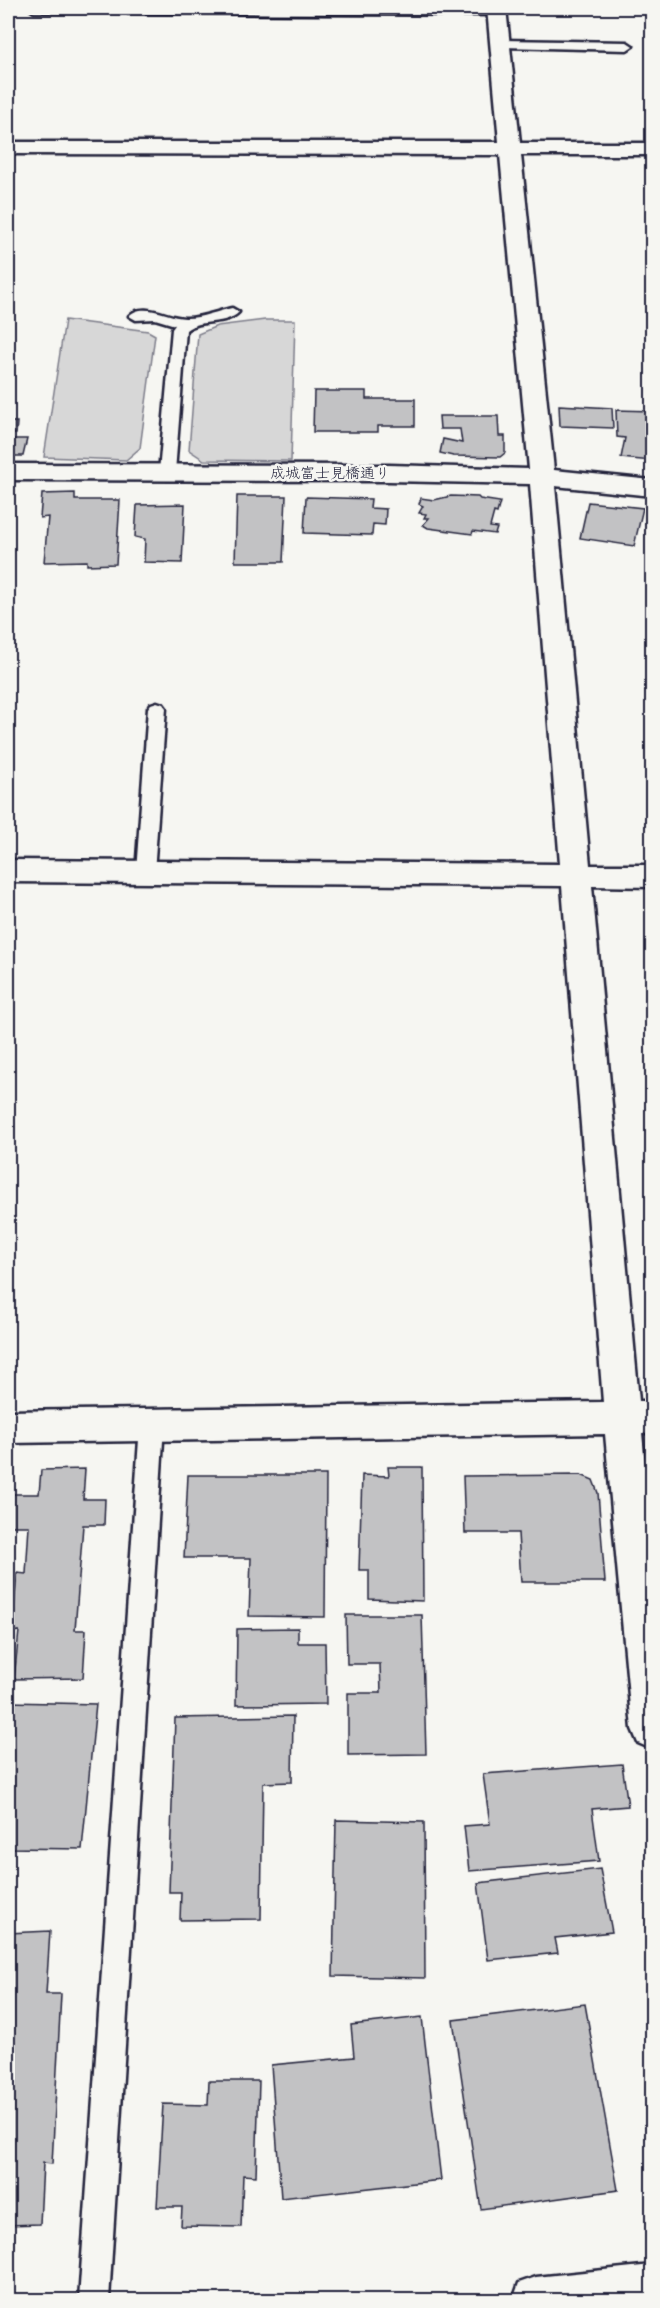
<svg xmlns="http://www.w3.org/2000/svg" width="660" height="2308" viewBox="0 0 660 2308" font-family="Pangolin,'Klee One',sans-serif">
  <rect width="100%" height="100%" fill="#f6f6f2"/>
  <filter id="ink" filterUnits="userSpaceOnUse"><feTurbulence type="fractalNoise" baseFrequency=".0167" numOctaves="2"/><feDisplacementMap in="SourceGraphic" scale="12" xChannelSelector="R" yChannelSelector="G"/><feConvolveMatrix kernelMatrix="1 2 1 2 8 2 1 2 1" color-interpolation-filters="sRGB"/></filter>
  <g filter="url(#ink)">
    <path fill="#d7d7d7" stroke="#7c7c89" stroke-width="1.5" d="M65,320L148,331L155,335L140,448L126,460L44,457Z
      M265,320H295L291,461L204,460L189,450L198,334L217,326Z"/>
    <path fill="#c2c2c4" stroke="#22223b" stroke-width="1.5" d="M314,391H366V399H415V426H378V432H313Z
      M559,405L612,408L613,428L560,426Z
      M616,410L652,411V461L621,458L625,438L617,437Z
      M439,416H498L499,436H505V453L500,457L453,456L440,453L443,439L462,443L460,429H440Z
      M8,422H17L16,434H8Z
      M11,439H27L23,456H8Z
      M75,493V500H120L116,564L87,565V561L44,562L48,517L40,518L42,494Z
      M237,496H286L283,562H235Z
      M451,496L478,497L480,499L500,502L497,513L494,512L490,527L497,528L495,534L473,531L472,534L428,528L423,525L429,518H424L426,514L419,513L423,506L419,504L421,498L434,500Z
      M306,497L371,499L370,508L386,509L385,525L373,524L372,535L304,533Z
      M588,502L643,508L634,546L580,538Z
      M185,504L182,563L144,562L145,539L135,537L137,505Z
      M388,1467H422L423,1601L369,1599V1570H359L362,1475L389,1476Z
      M85,1469L83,1499H105L104,1525H83L75,1630H86L83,1678L14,1679L19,1631L12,1632L17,1573L26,1574L29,1526H8L10,1494H39L41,1470Z
      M188,1475H326L325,1617L249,1616L251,1558H184Z
      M581,1475L593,1480L598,1493L605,1582H521L518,1533H465L463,1476Z
      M346,1615H422L426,1754L348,1755V1693H381L380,1664H347Z
      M298,1628V1643H325L326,1704L236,1705L237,1629Z
      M8,1702L96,1704L82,1849L8,1848Z
      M293,1716L292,1782L263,1783L261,1919L180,1920L181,1892H169L175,1718Z
      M622,1764L628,1806L592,1809L599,1861L469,1871L464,1826L490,1824L483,1774Z
      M336,1820L424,1822L425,1978L333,1976Z
      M600,1869L612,1932L555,1938L558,1953L488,1960L478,1883Z
      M50,1931L46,1994H61L52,2164L43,2163L40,2224L8,2225V1933Z
      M585,2004L618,2190L481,2209L453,2020Z
      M422,2017L441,2180L281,2198L271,2065L354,2057L351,2025Z
      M209,2081H259L256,2176L243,2175L241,2227L181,2226L182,2207H157L163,2104L208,2105Z"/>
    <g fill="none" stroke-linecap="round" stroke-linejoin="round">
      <defs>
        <path id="service" d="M28,8H497L502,11L496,15L34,12Z
          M500,40L627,42L633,46L627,50L496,47L494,44L496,41Z
          M232,308L239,312C226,326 202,318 186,330L175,472L167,477L161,475L159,472L172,329L175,325L155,319L136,320L129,316C143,301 168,318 185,318C198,319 218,311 232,308Z
          M157,702L163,704L166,708L154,872L152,877L145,879L138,877L136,872L148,708L151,704Z
          M152,1415L160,1418L164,1425L109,2300H79L140,1425L144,1418Z"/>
        <path id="minor" d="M487,8H506L520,143H652V155H521L554,470L652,480V496L555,486L590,865H652V887L592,886L639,1401H652V1433H642L652,1539V1749L638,1743L632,1729L605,1434L8,1443V1411L603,1402L562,886L8,882V860L560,864L530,484L389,481L8,480V464L389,465L529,469L500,155L8,154V142H499Z"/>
        <path id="tertiary" d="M652,2265V2300H513L519,2283L536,2277Z"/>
      </defs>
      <use href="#service" stroke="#22223b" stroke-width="5"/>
      <use href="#minor" stroke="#22223b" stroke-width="5"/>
      <use href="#tertiary" stroke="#22223b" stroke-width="5"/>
      <use href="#service" fill="#f6f6f2" fill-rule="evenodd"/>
      <use href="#minor" fill="#f6f6f2" fill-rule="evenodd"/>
      <use href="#tertiary" fill="#f6f6f2" fill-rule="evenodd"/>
    </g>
  </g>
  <g text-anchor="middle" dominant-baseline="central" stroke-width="5" stroke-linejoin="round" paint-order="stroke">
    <g font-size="15" fill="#22223b" stroke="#f6f6f2">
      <text x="330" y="473">成城富士見橋通り</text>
    </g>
  </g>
  <rect width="660" height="2308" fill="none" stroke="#f6f6f2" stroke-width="30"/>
  <rect x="15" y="15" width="630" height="2278" fill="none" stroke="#22223b" stroke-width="2" filter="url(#ink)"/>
</svg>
